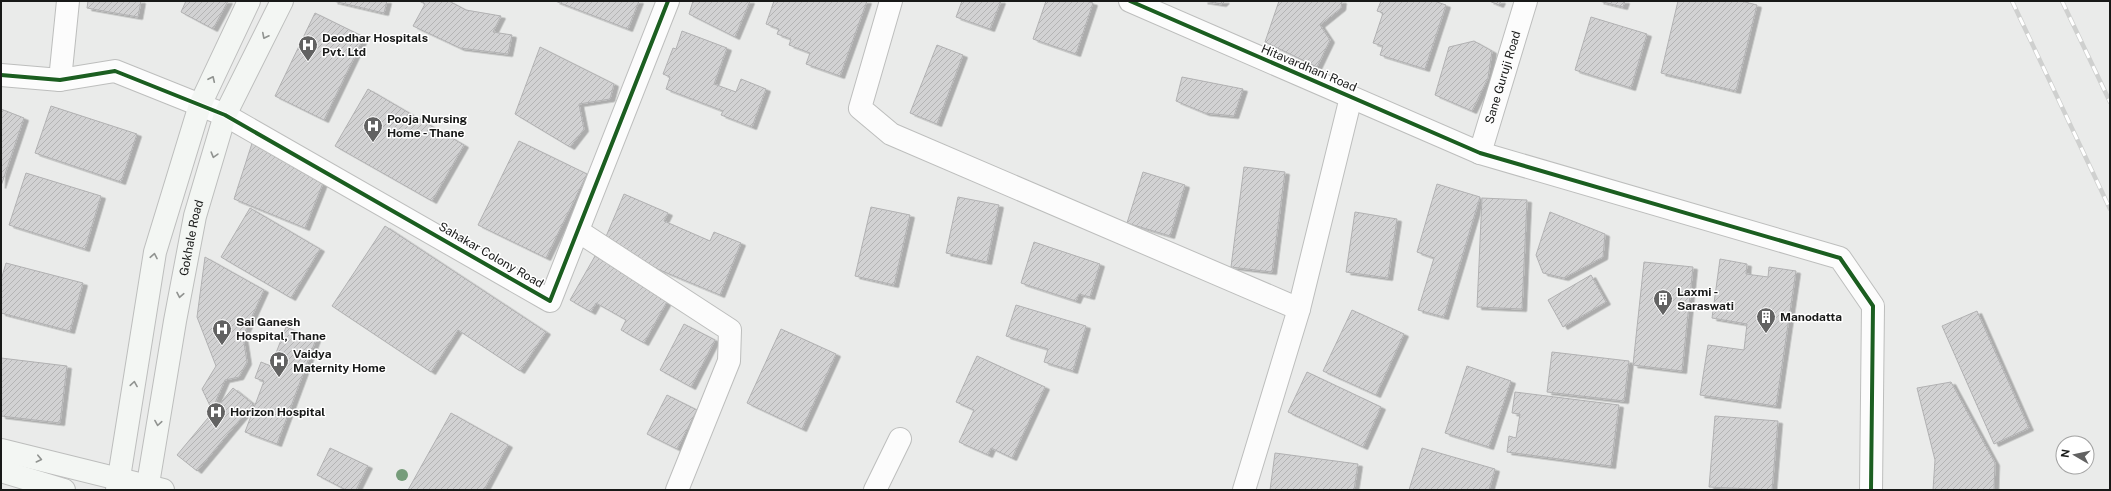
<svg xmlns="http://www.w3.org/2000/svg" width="2111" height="491" viewBox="0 0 2111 491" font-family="'Public Sans',sans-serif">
  <defs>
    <pattern id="building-hatch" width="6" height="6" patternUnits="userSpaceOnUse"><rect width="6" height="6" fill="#d2d2d3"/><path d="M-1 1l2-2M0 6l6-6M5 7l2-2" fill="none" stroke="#b4b4b4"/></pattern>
    <filter id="shadow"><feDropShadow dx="4.5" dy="2.5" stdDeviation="0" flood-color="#0004"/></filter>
  </defs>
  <rect width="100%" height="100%" fill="#eaebea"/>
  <path fill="url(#building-hatch)" stroke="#b1b1b2" filter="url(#shadow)" d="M88,1H141L138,17L87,8Z
    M186,1H228L213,29L181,12Z
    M333,1H387L384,13Z
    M419,1H449L466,10L501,16L493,32L512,35L508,54L460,48L413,26L425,4Z
    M555,1H639L628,29Z
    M693,1H750L735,37L689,14Z
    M774,1H867L840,76L806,64L810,53L789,45L791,39L777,34L779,29L766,24Z
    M962,1H1001L990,29L956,17Z
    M1046,1H1086L1093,3L1076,54L1033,39Z
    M1203,1H1225L1222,4Z
    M1279,1H1342L1341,8L1320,25L1330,40L1317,67L1265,42Z
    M1381,1H1434L1446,5L1425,69L1380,55L1383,46L1373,43L1383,13L1377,11Z
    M1489,1H1501L1499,5Z
    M1599,1H1625L1623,7Z
    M1678,1H1741L1757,5L1736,91L1661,73Z
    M315,13L364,37L324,120L275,96Z
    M1591,17L1647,34L1631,88L1575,70Z
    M682,31L727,48L714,84L736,92L741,79L766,89L752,127L721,115L723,111L666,89L670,77L663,74L673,48L676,49Z
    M1474,41L1492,51L1488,78L1472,111L1435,95L1449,47Z
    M937,45L963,55L937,124L910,113Z
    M540,47L614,84L610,99L579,104L584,129L570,147L515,114Z
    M1182,77L1243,89L1234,116L1205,113L1176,101Z
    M368,89L464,145L432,201L335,146Z
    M51,106L137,134L121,182L35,153Z
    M1,109L24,118L1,186Z
    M255,134L325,178L305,228L234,199Z
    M519,141L587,174L546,258L478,225Z
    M1244,167L1285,172L1272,272L1231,267Z
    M1143,172L1185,185L1170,236L1127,223Z
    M26,173L101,196L85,249L9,225Z
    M1437,184L1480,197L1444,317L1418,310L1434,258L1417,252Z
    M624,194L668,213L664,221L710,241L714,232L741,243L720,295L602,246Z
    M958,197L999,205L987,262L946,253Z
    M1482,198L1527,200L1522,309L1477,307Z
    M871,207L910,215L894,285L855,276Z
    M250,208L320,249L291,298L221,257Z
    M1355,212L1397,219L1388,278L1346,272Z
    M1550,212L1605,234L1603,257L1564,278L1543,273L1536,255Z
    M385,226L546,332L520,371L458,330L431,372L332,306Z
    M1034,242L1100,264L1090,297L1079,294L1076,301L1021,283Z
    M595,256L669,298L644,343L621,330L626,320L596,303L591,312L570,300Z
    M205,257L264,290L243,336L247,362L239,377L225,380L212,410L202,389L216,366L197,317Z
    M1720,259L1747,264L1746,274L1768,277L1769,267L1796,271L1776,406L1700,395L1708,345L1744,350L1747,324L1712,318Z
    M1644,262L1693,267L1682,371L1633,365Z
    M6,263L83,283L70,331L1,313V280Z
    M1591,275L1606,302L1563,327L1548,300Z
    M1016,305L1086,326L1073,371L1044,362L1048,349L1006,336Z
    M1352,310L1404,334L1376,395L1323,371Z
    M1977,311L2029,428L1994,444L1942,326Z
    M684,324L715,340L691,387L660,370Z
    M286,327L316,339L277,444L245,432L264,381L255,378L261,362L271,366Z
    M781,329L836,354L802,429L747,403Z
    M1552,352L1629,361L1624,401L1547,392Z
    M977,356L1045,387L1012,458L991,448L988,455L959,442L974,410L956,402Z
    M1,358L67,366L60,423L1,416Z
    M1467,366L1511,381L1489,447L1445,433Z
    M1307,372L1381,407L1363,447L1288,412Z
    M1951,382L1995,463L1994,490H1933L1935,460L1917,388Z
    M233,388L253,404L197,471L177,455Z
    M1515,392L1619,405L1611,466L1507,452L1509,436L1516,438L1520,414L1512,413Z
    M667,395L697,410L677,449L647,434Z
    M451,413L508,445L484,490H408Z
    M1715,416L1778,421L1772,490L1709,487Z
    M330,448L368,466L356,490H346L317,475Z
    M1422,448L1495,469L1489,490H1409Z
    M1275,453L1358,464L1354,490H1270Z"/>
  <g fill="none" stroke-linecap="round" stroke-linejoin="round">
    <defs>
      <g id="minor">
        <path d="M891,1L860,108L891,134L1299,309"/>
        <path d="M1130,1L1480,153L1840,258L1873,306L1871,490"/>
        <path d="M1,75L60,80L115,71L225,115L550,301L668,1"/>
        <path d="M60,80L68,1"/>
        <path id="s1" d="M1480,153L1526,1"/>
        <path d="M578,231L730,330L729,361L677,490"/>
        <path d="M875,490L900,439"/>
        <path d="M1244,490L1299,309L1351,97"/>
      </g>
      <g id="secondary">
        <path d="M1,450L163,490"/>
        <path d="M1,471L64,490"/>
        <path d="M117,490L155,252L200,105L249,1"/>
        <path id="s2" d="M147,490L175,321L195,216L225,115L282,1"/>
      </g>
    </defs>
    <use href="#minor" stroke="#bdbebd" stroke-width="24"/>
    <use href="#secondary" stroke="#bdbebd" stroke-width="24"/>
    <use href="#minor" stroke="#fcfcfc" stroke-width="22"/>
    <use href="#secondary" stroke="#f3f6f3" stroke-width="22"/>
    <defs>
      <path id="rail" d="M2012,1L2110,209
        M2062,1L2110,102"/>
    </defs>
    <use href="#rail" stroke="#cfd0cf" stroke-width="4.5"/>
    <use href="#rail" stroke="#fff" stroke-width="3" stroke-dasharray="9" stroke-linecap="butt"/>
    <defs>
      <path id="cycleway" d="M1130,1L1480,153L1840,258L1873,306L1871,490
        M1,75L60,80L115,71L225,115L550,301L668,1"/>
    </defs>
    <use href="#cycleway" stroke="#fff" stroke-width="6"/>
    <use href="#cycleway" stroke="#1b5e20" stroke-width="4"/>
  </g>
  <circle fill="#769c7a" cx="402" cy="475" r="6"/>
  <defs><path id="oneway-chevron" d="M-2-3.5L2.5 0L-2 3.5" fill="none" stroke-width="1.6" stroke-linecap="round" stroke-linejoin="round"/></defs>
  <g stroke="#909390">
    <use href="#oneway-chevron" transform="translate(265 36) rotate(117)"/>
    <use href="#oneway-chevron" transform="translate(212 79) rotate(-65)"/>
    <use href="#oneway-chevron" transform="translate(214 155) rotate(106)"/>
    <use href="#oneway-chevron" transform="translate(154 256) rotate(-79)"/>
    <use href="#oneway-chevron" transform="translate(180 295) rotate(101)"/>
    <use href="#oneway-chevron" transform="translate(134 384) rotate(-81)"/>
    <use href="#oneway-chevron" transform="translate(158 423) rotate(99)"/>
    <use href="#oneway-chevron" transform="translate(39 459) rotate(13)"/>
  </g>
  <defs>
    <symbol id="hospital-pin" viewBox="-11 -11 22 30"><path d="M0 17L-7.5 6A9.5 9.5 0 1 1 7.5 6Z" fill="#626262" stroke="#fff"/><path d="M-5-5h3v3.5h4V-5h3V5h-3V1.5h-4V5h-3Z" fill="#fff"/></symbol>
    <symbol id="building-pin" viewBox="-11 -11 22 30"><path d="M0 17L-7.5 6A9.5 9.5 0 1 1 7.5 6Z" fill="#626262" stroke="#fff"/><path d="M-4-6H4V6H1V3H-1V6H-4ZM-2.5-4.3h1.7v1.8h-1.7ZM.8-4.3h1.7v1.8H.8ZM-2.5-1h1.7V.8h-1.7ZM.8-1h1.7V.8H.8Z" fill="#fff"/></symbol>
  </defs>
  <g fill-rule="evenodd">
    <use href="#hospital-pin" x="297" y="34" width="22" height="30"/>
    <use href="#hospital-pin" x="362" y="115" width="22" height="30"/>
    <use href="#building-pin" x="1652" y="288" width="22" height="30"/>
    <use href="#building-pin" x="1755" y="306" width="22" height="30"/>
    <use href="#hospital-pin" x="211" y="318" width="22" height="30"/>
    <use href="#hospital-pin" x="268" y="350" width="22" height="30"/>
    <use href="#hospital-pin" x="205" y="401" width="22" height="30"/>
  </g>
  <g text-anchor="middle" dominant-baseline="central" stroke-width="3" stroke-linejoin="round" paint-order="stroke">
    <g font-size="12" font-weight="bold" fill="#181918" stroke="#fff" text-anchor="start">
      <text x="322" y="38">Deodhar Hospitals<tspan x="322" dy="14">Pvt. Ltd</tspan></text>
      <text x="387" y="119">Pooja Nursing<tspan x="387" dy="14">Home - Thane</tspan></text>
      <text x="1677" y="292">Laxmi -<tspan x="1677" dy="14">Saraswati</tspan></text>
      <text x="1780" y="317">Manodatta</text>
      <text x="236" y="322">Sai Ganesh<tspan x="236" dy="14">Hospital, Thane</tspan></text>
      <text x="293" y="354">Vaidya<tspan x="293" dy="14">Maternity Home</tspan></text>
      <text x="230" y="412">Horizon Hospital</text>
    </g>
    <g font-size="12" fill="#181918" stroke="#fff">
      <text transform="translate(1309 68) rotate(23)">Hitavardhani Road</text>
      <text stroke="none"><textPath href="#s1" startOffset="79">Sane Guruji Road</textPath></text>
      <text stroke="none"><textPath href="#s2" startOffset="256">Gokhale Road</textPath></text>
      <text transform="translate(491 255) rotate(30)">Sahakar Colony Road</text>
    </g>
  </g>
  <rect width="2111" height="491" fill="none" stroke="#181918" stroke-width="4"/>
  <g transform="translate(2075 455) rotate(279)"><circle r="19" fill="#ffffff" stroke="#a3a3a3"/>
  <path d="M0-3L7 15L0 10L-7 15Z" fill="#626262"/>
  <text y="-6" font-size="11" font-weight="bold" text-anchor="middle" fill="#181918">N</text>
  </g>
</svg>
